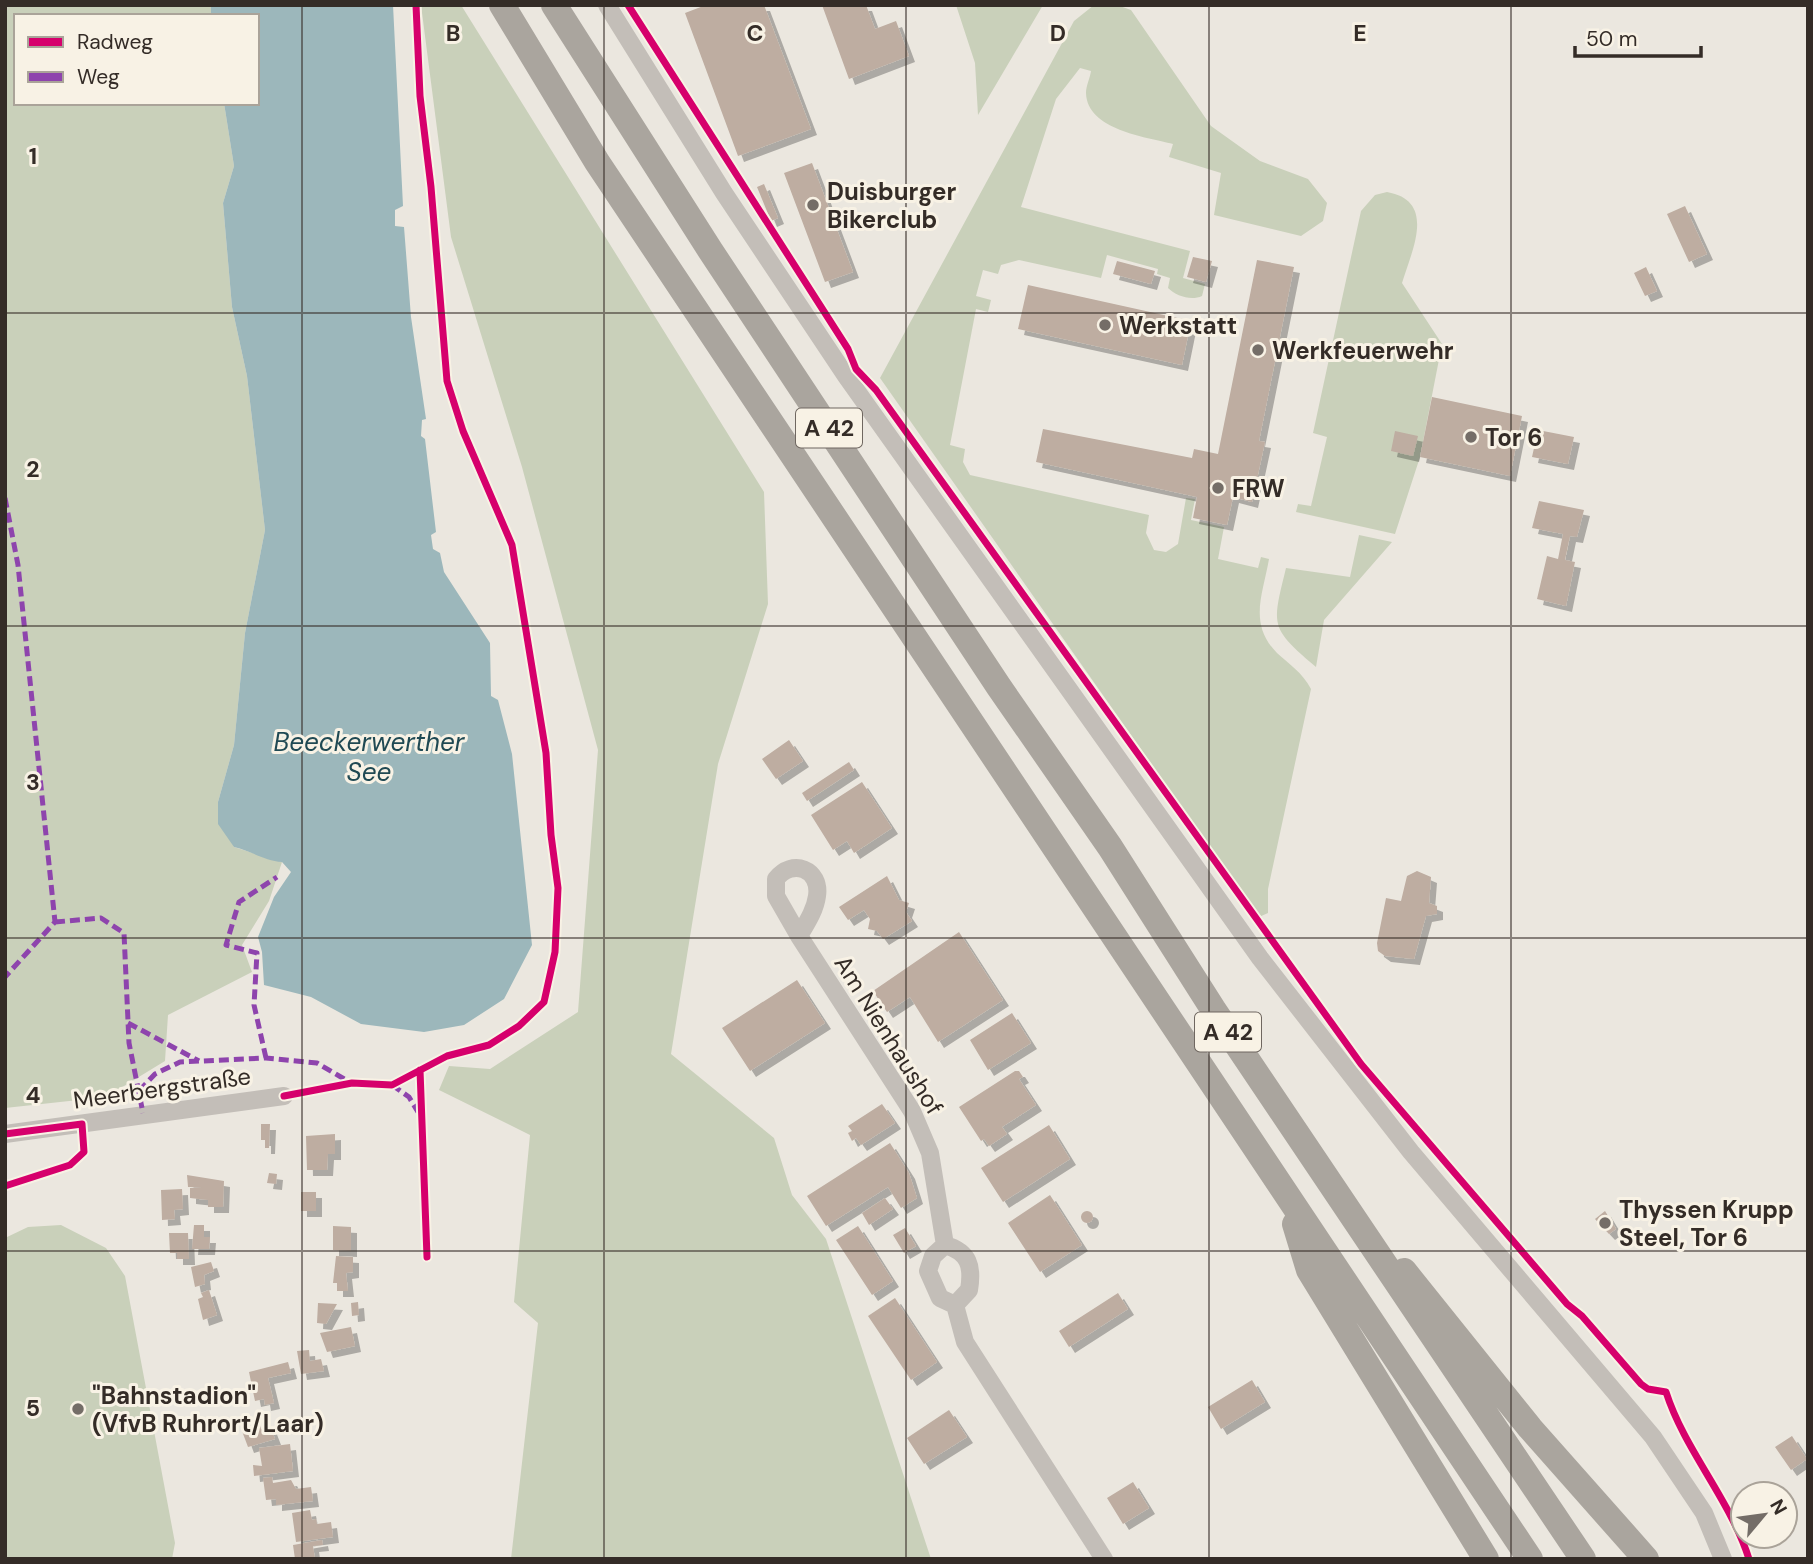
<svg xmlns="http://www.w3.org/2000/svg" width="1813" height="1564" viewBox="0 0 1813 1564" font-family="'DM Sans',sans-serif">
  <defs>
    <filter id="shadow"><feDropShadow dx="6" dy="6" stdDeviation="0" flood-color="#0004"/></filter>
  </defs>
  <rect width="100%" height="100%" fill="#ebe7df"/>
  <path fill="#c9d0ba" d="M5,5H211V16H16V103H224L234,166L223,203L232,307L247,376L265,530L245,633L234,745L218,802L234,847L282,862L269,901L242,945L252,972L168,1015L165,1061L106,1097L5,1108Z
    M421,5H461L764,492L768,604L718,764L671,1054L774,1138L792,1195L826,1239L931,1559H511L538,1323L514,1302L530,1135L439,1090L449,1066L490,1069L578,1012L598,750L522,467L451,237Z
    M956,5H1043L978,115L975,63Z
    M1094,5H1117L1131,10L1211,126L1260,161L1308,179L1327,203L1323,221L1301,236L1214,215L1221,173L1169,157L1173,144C1146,137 1087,130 1086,93C1086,86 1090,78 1091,71L1080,68L1056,99L1021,207L1190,251L1183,278L1205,284L1202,296C1191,301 1176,296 1168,288L1170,278L1157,274L1158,269L1107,255L1101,278L1019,260L1001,265L998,274L983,270L976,296L991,300L988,312L976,309L950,445L965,449L963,462L970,475L1149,515L1146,533L1154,550L1166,552L1178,544L1186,498L1195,499L1191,520L1224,527L1218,559L1258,568L1261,557L1269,559C1263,594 1248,624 1277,653C1290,665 1302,672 1311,689L1268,889V913L1259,917L880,378L1074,21Z
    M1387,192C1437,201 1412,250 1402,283L1442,344L1420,457L1395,534L1296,512L1298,504L1311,506L1327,437L1313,433L1361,211L1375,195Z
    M1359,535L1392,542L1324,620L1316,667C1269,627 1272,626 1286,568L1350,577Z
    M61,1225L106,1248L125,1276L175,1543L172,1559H5V1238L28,1227Z"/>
  <path fill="#9cb7bb" d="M211,5H393L403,206L395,210V226L404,227L411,317L426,419L422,420L421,436L425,439L436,532L431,535L433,549L440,553L444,572L490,643L491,696L498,700L512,754L532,945L504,999L464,1025L424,1032L361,1024L311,997L264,985L262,952L258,937L274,897L291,872L282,862C265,861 251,851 234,847L218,824V802L234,745L245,633L265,530L247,376L232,307L223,203L234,166L224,103H257V16H211Z"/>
  <path fill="#beada1" filter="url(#shadow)" d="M706,5H764L811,129L738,156L685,13Z
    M822,5H866L875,29L896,21L909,56L849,79Z
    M812,163L853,272L825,282L784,173Z
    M764,184L778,218L771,221L757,187Z
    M1685,206L1707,254L1689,262L1667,214Z
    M1193,257L1212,261L1206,282L1187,277Z
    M1257,260L1294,267L1259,441L1265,442L1252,502L1233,497L1227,525L1193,518L1197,497L1036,462L1043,429L1192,458L1194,449L1218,454Z
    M1117,261L1155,271L1151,284L1113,274Z
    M1646,267L1657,291L1645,296L1634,273Z
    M1028,285L1191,321L1182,365L1018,329Z
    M1432,397L1522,416L1510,476L1420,457Z
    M1538,430L1574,437L1568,464L1532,457Z
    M1395,431L1418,436L1413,456L1391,451Z
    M1539,501L1584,510L1577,537L1570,536L1565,560L1575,562L1566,606L1537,599L1547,556L1558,559L1563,534L1532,528Z
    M789,740L803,761L776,779L762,759Z
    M849,762L854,770L807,801L802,793Z
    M862,782L892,828L854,853L847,841L833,850L811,815Z
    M1417,871L1431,877L1429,903L1437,906V914L1426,916L1414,959L1385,956L1378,951L1377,943L1386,898L1401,901L1407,876Z
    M887,876L899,900L909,903L906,912L912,921L883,939L877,931L868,929L870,919L864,910L848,920L839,907Z
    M959,932L1003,1000L938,1042L910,997L887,1012L873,991Z
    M797,980L825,1023L750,1071L722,1028Z
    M1012,1013L1031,1043L988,1070L970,1040Z
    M1015,1071H1019L1023,1077L1019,1079L1036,1105L1002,1127L1007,1134L989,1146L984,1139L981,1141L959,1107Z
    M882,1104L895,1123L861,1145L856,1138L852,1141L848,1133L852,1131L848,1126Z
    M261,1124H270L269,1148H265V1140H261Z
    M1049,1125L1070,1159L1003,1202L981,1168Z
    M335,1134V1154H328L327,1170H307L306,1136Z
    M890,1143L909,1173L917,1198L901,1208L888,1187L826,1226L807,1196Z
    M269,1173L277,1174L276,1184L267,1183Z
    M187,1175L224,1181L223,1207H208V1200L190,1198V1188L202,1187H188Z
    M182,1189L183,1209L174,1210L175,1219L162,1220L161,1190Z
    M301,1192H316V1211H301Z
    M1050,1195L1082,1245L1040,1272L1008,1223Z
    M885,1198L893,1209L869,1225L862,1213Z
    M1605,1211L1616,1229L1609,1234L1595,1219Z
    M1081 1217a6 6 0 1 1 12 0a6 6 0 1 1-12 0Z
    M194,1225H204V1237H210L209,1249H192Z
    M333,1226L351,1227V1251L333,1250Z
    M858,1226L893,1281L872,1295L836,1240Z
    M905,1228L916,1246L904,1253L893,1235Z
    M169,1233H188L189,1259H177V1253H170Z
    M336,1256L353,1257V1272L346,1273L348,1291H337V1283H333Z
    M211,1262L214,1271L204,1275L205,1284L195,1287L191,1267Z
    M209,1290L217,1315L203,1320L198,1299L203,1297L201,1293Z
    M1118,1293L1128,1309L1069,1347L1059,1331Z
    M895,1298L937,1362L911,1380L868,1316Z
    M358,1302L359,1315L352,1316L351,1303Z
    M318,1303L337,1304L326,1324L317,1323Z
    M351,1327L355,1346L327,1352L320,1333Z
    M309,1350L310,1361L321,1359L324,1371L301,1374L297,1351Z
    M288,1362L291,1373L268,1378L274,1403L265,1405L264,1399L255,1401L249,1372Z
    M1252,1380L1265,1402L1221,1429L1208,1407Z
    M949,1410L967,1437L924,1464L907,1438Z
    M260,1425L261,1429L270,1426L275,1439L248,1447L242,1431Z
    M1792,1436L1807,1459L1791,1470L1775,1447Z
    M290,1444L293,1471L254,1476L253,1465L262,1466L259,1448Z
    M272,1477L273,1483L291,1480L296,1489L311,1487L313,1501L276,1505V1499L266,1500L263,1478Z
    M1133,1482L1149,1508L1123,1524L1107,1498Z
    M310,1510L312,1520L316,1519L317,1524L331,1522L333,1537L296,1542L292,1513Z
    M322,1540L323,1545L313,1546L315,1559H295L293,1545Z"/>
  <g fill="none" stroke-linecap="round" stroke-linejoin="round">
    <path stroke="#c3beb8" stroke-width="18" d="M607,5L724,193L846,376L1260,958L1411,1152L1653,1437L1704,1513L1723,1559
      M799,936C806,924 815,911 817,896C821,869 792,858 776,879V896L799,936L912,1111L930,1153L945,1245C969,1252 973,1266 969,1290L955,1305L965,1342L1104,1559
      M5,1134L284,1096
      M945,1245L933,1256L928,1271L940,1298L955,1305"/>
    <path stroke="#aaa59e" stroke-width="26" d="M502,5L597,162L1530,1559
      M554,5L710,250L999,687L1110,847L1213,1009L1583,1559
      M1295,1224L1309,1270L1486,1559
      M1404,1271L1530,1428L1646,1559"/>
    <path stroke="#8e44ad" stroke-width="5" stroke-dasharray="10 5" stroke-linecap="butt" d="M5,498L18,565L55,922L5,977
      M55,922L101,918L124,933L129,1043L143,1113
      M128,1023L199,1061
      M266,1058L254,1005L257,953L226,945L239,902L277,877
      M392,1085L409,1097L418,1112
      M139,1091L155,1074L180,1062L266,1058L317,1063L351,1083"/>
    <defs>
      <path id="cycleway" d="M628,5L848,349L856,369L876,390L1361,1064L1567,1304L1582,1316L1641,1384L1648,1389L1666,1392C1685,1451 1730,1499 1749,1559
        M420,1070L427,1257
        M284,1096L352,1083L392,1085L447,1056L489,1045L519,1026L544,1002L555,952L558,888L551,835L546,753L512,545L463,431L447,381L431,187L420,96L416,5
        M5,1134L82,1124L84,1152L70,1165L5,1186"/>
    </defs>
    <use href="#cycleway" stroke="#f8f2e5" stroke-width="11"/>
    <use href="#cycleway" stroke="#d6006c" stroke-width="7"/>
  </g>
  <path fill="none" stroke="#342c27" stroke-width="2" stroke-opacity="0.55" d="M302,5V1559M604,5V1559M906,5V1559M1209,5V1559M1511,5V1559M5,313H1808M5,626H1808M5,938H1808M5,1251H1808"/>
  <g fill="#746d67" stroke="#f8f2e5" stroke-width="2.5">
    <circle cx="813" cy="205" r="7"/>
    <circle cx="1105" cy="325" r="7"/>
    <circle cx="1258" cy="350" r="7"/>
    <circle cx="1471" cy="437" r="7"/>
    <circle cx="1218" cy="488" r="7"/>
    <circle cx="1605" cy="1223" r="7"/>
    <circle cx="78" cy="1409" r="7"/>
  </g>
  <g text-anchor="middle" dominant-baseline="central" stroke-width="6" stroke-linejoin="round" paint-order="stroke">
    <g fill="#f8f2e5" stroke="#6f6760" stroke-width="2">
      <rect x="796" y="408.5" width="66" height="39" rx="5"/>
      <rect x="1195" y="1012.5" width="66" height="39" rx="5"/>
    </g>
    <g font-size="23" font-weight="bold" fill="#342c27">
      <text x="829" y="428">A 42</text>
      <text x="1228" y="1032">A 42</text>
    </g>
    <g font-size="24" font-weight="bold" fill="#342c27" stroke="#f8f2e5" text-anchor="start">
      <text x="827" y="191">Duisburger<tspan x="827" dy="28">Bikerclub</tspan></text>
      <text x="1119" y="325">Werkstatt</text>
      <text x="1272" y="350">Werkfeuerwehr</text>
      <text x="1485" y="437">Tor 6</text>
      <text x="1232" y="488">FRW</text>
      <text x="1619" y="1209">Thyssen Krupp<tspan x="1619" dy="28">Steel, Tor 6</tspan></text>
      <text x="92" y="1395">"Bahnstadion"<tspan x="92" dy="28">(VfvB Ruhrort/Laar)</tspan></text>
    </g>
    <g font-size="24" fill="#342c27" stroke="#f8f2e5">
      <text transform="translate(889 1035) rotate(58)">Am Nienhaushof</text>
      <text transform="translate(162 1088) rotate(-8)">Meerbergstraße</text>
    </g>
    <g font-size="26" font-style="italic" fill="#1f4953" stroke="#f8f2e5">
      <text x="369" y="742">Beeckerwerther<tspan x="369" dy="30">See</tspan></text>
    </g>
  </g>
  <g font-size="23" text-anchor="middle" font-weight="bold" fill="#342c27" stroke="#f8f2e5" stroke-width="6" stroke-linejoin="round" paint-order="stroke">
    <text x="453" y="41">B</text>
    <text x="755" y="41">C</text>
    <text x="1058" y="41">D</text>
    <text x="1360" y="41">E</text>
    <text x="33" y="164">1</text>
    <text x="33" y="477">2</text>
    <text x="33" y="790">3</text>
    <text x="33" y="1103">4</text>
    <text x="33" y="1416">5</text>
  </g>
  <rect width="1813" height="1564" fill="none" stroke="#342c27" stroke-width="14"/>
  <rect x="14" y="14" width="245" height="91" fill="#f8f2e5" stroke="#aaa399" stroke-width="2"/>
  <rect x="28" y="37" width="35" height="10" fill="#d6006c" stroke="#aaa399" stroke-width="2"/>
  <text x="77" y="49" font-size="21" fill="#342c27">Radweg</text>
  <rect x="28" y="72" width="35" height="10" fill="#8e44ad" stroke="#aaa399" stroke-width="2"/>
  <text x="77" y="84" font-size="21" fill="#342c27">Weg</text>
  <g transform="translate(1764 1515) rotate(61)"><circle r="33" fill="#f8f2e5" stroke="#aaa399" stroke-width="2"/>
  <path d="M0-5L12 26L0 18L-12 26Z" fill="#746d67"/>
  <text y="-10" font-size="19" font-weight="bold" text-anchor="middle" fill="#342c27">N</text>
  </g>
  <path d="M1575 46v10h126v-10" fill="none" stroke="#342c27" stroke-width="3.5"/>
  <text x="1586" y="46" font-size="21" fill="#342c27" stroke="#f8f2e5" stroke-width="5" paint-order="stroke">50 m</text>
</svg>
